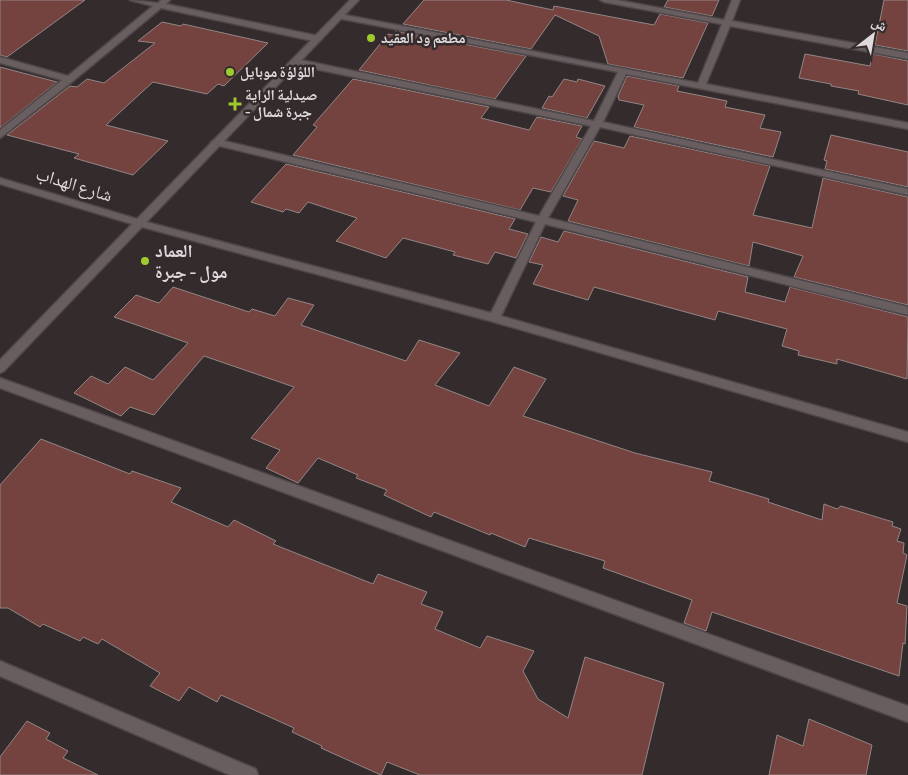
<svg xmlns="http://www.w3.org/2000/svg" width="908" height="775" viewBox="0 0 908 775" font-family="'Sofia Sans Condensed','Noto Naskh Arabic',sans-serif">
  <rect width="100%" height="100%" fill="#342b2d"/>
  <path fill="#74433f" stroke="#928685" d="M0,0H85L7,57L0,55Z
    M424,0H506L553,10L554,6L654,25L660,14L708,23L683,78L608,64L599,36L555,15L531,49L403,24Z
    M668,0H719L712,16L664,7Z
    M884,0H908V51L875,45Z
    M162,22L181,26L183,24L268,43L224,86L218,84L207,94L153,82L106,125L168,141L133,175L74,158L79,154L7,135L70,86L77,87L87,79L104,83L155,43L138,41Z
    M396,31L526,56L495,99L359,70L388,34L392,35Z
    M805,54L870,66L873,54L908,61V105L858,94L859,91L831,86V84L799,78Z
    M0,67L57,82L0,128Z
    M627,76L679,86L677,91L727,101L725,107L765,115L760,128L781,132L773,157L634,127L644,105L619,100L618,96Z
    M353,79L489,107L481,118L529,130L537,117L582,126L576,137L582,139L551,192L533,188L520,210L293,155L317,127L313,125Z
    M564,79L577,82L578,79L605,86L587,118L542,108L549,96L552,97Z
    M831,135L908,152V187L825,169L827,161L824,160Z
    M630,136L770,166L753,215L812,228L823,178L908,197V305L794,277L803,256L753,242L749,266L568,221L578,200L563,196L594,141L624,148Z
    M286,164L515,219L509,229L528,234L516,258L495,252L488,264L453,255L455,252L403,238L386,258L336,241L357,218L308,202L299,213L286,209L283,212L251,202Z
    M564,231L748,277L745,292L785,302L790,287L908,317L907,379L837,359V364L798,355L799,351L782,346L787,329L718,311L715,320L594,287L588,300L533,284L543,265L529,262L541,237L558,242Z
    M173,287L249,312L252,309L275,316L288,298L314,305L301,325L406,361L419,340L460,353L435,385L489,406L514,367L546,379L523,416L635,453L712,472L709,481L769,499L768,502L822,520L824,504L837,509L841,506L893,522L892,526L901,529L897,541L904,543L903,553L907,555L897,603L907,606L905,644L903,643L899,676L712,612L706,631L684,623L692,600L603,568L605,561L529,538L525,547L491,533L490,535L434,512L431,517L384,495L387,490L356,478L358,475L318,458L298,483L266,468L280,450L251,438L294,387L204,356L154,415L130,407L121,416L74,393L91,376L108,384L125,367L153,380L188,343L114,317L136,295L159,303Z
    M41,439L130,474L132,471L181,488L171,502L228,527L234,520L276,541L273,544L373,584L378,574L427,592L421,604L443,612L435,629L480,648L487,636L534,651L523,671L538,699L568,718L585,657L664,683L642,775H420L387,762L381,775L321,748L322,746L292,732L294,728L221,695L217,702L189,687L179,701L150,686L160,673L102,639L98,644L83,637L80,641L43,624L40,627L8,608H0V485Z
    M809,719L872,745L866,775H769L777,735L803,746Z
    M27,721L50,733L46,739L68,751L63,758L98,775H0V757Z"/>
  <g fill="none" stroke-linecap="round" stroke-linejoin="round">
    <defs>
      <path id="minor" d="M130,0L158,3L161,0H170L166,4L318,36L322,39L318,42L161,8L73,81L0,138V130L62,80L0,63V57L68,76L153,6Z
        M600,0H617L724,20L732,0H740L732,21L908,53V59L730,26L706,84L908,123V129L626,74L603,122L908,189V195L600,127L548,218L908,307V315L545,224L501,316L908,432V442L494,322L135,225L134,223L139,220L491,313L536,222L216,145L211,142L216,139L539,216L591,126L296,65L292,62L296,59L594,121L618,72L337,18V14H340L698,83L722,24L604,2Z
        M0,378L908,706V722L0,388Z
        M0,661L256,769L258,775H230L0,676Z"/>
      <path id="tertiary" d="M350,0H359L4,371L0,373V360L132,224L0,184V178L137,219Z"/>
    </defs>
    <use href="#minor" stroke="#4e4749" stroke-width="3"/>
    <use href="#tertiary" stroke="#4e4749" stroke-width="3"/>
    <use href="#minor" fill="#685e60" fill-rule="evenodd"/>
    <use href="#tertiary" fill="#685e60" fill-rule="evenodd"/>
  </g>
  <g fill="#9eca2e" stroke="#342b2d" stroke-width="2">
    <circle cx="371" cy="38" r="5"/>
    <circle cx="230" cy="72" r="5"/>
    <path d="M232.5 96.5h5v5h5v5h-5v5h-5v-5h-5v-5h5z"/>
    <circle cx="145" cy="261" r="5"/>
  </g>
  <g text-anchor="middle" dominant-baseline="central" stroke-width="5" stroke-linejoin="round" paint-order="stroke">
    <g font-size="15" font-weight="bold" fill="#e1dadc" stroke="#342b2d" text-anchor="start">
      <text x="381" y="38">مطعم ود العقيد</text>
      <text x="240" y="72">اللؤلؤة موبايل</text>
      <text x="245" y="95">صيدلية الراية<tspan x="245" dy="17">- جبرة شمال</tspan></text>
    </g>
    <g font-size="18" fill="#e1dadc" stroke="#342b2d">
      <text transform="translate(74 185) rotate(17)">شارع الهداب</text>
    </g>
    <g font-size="18" font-weight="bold" fill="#e1dadc" stroke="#342b2d" text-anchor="start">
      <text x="155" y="251">العماد<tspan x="155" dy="21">مول - جبرة</tspan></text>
    </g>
  </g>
  <g transform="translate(873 35) rotate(31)" stroke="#342b2d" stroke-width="4" paint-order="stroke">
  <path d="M0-4L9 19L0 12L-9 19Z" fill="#e1dadc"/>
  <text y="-8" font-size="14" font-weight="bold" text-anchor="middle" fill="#e1dadc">ش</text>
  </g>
</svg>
